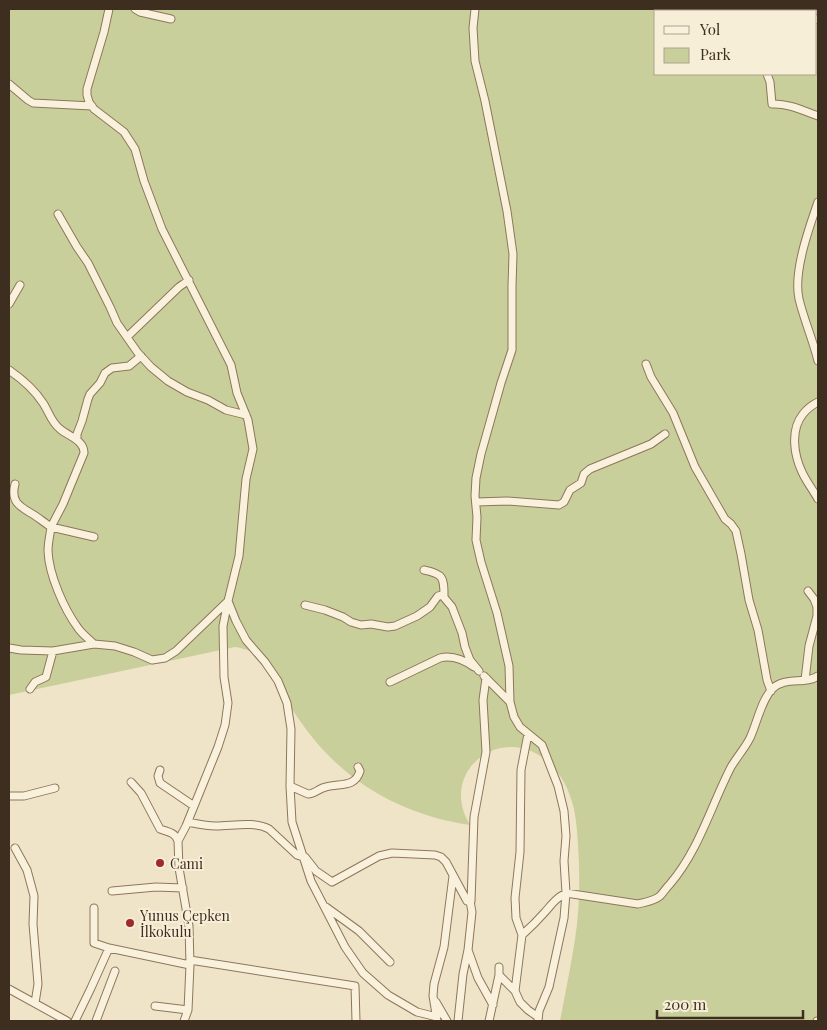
<svg xmlns="http://www.w3.org/2000/svg" width="827" height="1030" viewBox="0 0 827 1030" font-family="'Playfair Display',serif">
  <rect width="100%" height="100%" fill="#f0e4c8"/>
  <path fill="#c9cf9b" fill-rule="evenodd" d="M9,9H818V1021H560C565,994 571,966 575,939C580,907 580,875 578,844C577,829 576,813 571,799C568,788 562,778 555,769C510,716 435,768 470,825C416,817 366,794 328,755C307,734 292,709 276,684C269,674 262,661 253,653C247,649 241,648 235,647L9,695ZM656,11H816V74H656Z"/>
  <g fill="none" stroke-linecap="round" stroke-linejoin="round">
    <defs>
      <path id="minor" d="M109,9L104,32L87,89V95L89,102L94,109L124,132L135,149L144,181L162,229L231,365L237,393L248,420L253,449L246,479L239,556L228,601L223,626L224,677L228,703L225,725L218,747L186,826L178,841
        M135,9L140,12L171,19
        M475,9L473,28L475,61L485,101L507,211L513,254L512,286V350L501,383L481,454L476,478L475,496L477,517L476,540L481,562L497,613L509,666L510,702L514,717L520,727L542,745L558,786L564,811L566,836L564,861L566,893L564,918L549,987L539,1011L538,1021
        M788,9L789,11
        M816,19L818,20
        M767,74L770,82L772,104C787,103 804,111 818,116
        M9,84L28,100L33,103L92,106
        M818,202C809,228 793,272 799,299C804,320 813,340 818,361
        M58,214L77,247L88,263L110,307L117,323L138,353L151,367L168,381L187,392L208,400L226,410L246,415
        M9,304L20,285
        M127,337L179,287L189,280
        M646,364L651,377L673,413L695,467L725,519L731,524L736,531L741,554L749,600L758,630L767,680L771,691
        M9,370C22,379 34,389 43,403C49,412 51,422 60,429C68,436 84,440 84,453L63,504L51,527L94,537
        M818,402C812,405 807,409 803,414C790,430 794,455 802,472C806,481 813,490 818,499
        M77,439V434L82,421L88,399L90,394L100,383L105,373L112,368L129,366L141,356
        M15,484C10,503 21,507 34,515C40,519 45,523 51,527C50,535 48,543 48,551C49,575 64,609 78,628C82,634 89,639 94,644
        M476,502L507,501L559,505L564,502L570,490L581,483L584,474L590,469L651,444L665,434
        M424,570C443,574 444,577 444,596
        M228,601L236,621L246,640L265,662L278,681L287,703L291,729L290,786L292,822L311,881L345,947L363,973L388,995L417,1012L437,1017
        M305,605L325,610L343,617L351,622L361,625L371,624L388,627L395,626L417,616L430,607L438,596L442,595L452,607L462,633L465,647L470,660L479,671
        M9,648L21,650L53,651L94,644L115,646L134,652L152,660L165,658L176,651L228,601
        M484,676L510,702
        M805,680L809,646L817,616V607L814,599L808,591
        M390,682L440,658C452,655 464,660 474,667
        M30,689L35,682L46,677L53,651
        M528,734L521,770L520,852L515,898L516,918L522,935L515,991L520,1002L528,1010L538,1017
        M160,770L158,776L160,783L194,806
        M131,782L141,793L160,829C168,832 175,832 178,841L179,868L189,926L190,965L188,1010L184,1021
        M290,786L308,794C315,794 319,788 326,787C340,783 355,788 360,771L358,767
        M9,796H24L55,788
        M188,822C197,824 207,826 216,826C233,826 254,821 269,829L297,855L303,857
        M15,848L27,870L34,896L33,924L38,984L35,1003
        M305,857L316,871L332,882L379,856L392,853L435,855L441,857L446,862L467,901H471L474,817L486,752L483,700L486,678
        M112,891L156,887L183,888
        M326,907L359,931L390,962
        M522,935C530,928 538,920 545,912C553,903 555,899 566,893L638,904C646,902 654,901 660,896C663,893 666,888 670,884C699,850 711,806 731,767C737,757 745,748 750,738C757,723 761,701 772,689C785,676 805,685 818,676
        M109,948L190,965
        M468,950L478,978L493,1005
        M190,960L355,986L356,1021
        M499,975L515,991
        M9,989L67,1021
        M436,1002L447,1021
        M155,1006L188,1010
        M437,1020L433,996L434,984L444,947L453,876
        M75,1021L91,988L109,948L94,943V908
        M96,1021L115,971
        M458,1021L463,974L468,950L472,912L470,901
        M489,1021L499,975V967
        M817,1021H818"/>
    </defs>
    <use href="#minor" stroke="#8d765c" stroke-width="9"/>
    <use href="#minor" stroke="#faf1dc" stroke-width="7"/>
  </g>
  <g fill="#9e2a2b" stroke="#f7eed8" stroke-width="2">
    <circle cx="160" cy="863" r="5"/>
    <circle cx="130" cy="923" r="5"/>
  </g>
  <g text-anchor="middle" dominant-baseline="central" stroke-width="4" stroke-linejoin="round" paint-order="stroke">
    <g font-size="14" fill="#3d2e20" stroke="#f7eed8" text-anchor="start">
      <text x="170" y="863">Cami</text>
      <text x="140" y="915">Yunus Çepken<tspan x="140" dy="16">İlkokulu</tspan></text>
    </g>
  </g>
  <rect width="827" height="1030" fill="none" stroke="#3d2e20" stroke-width="20"/>
  <rect x="654" y="10" width="162" height="65" fill="#f7eed8" stroke="#ada18e"/>
  <rect x="664" y="26" width="25" height="8" fill="#faf1dc" stroke="#ada18e"/>
  <text x="700" y="35" font-size="15" fill="#3d2e20">Yol</text>
  <rect x="664" y="48" width="25" height="15" fill="#c9cf9b" stroke="#ada18e"/>
  <text x="700" y="60" font-size="15" fill="#3d2e20">Park</text>
  <path d="M657 1010v8h146v-8" fill="none" stroke="#3d2e20" stroke-width="2.5"/>
  <text x="664" y="1010" font-size="15" fill="#3d2e20" stroke="#f7eed8" stroke-width="4" paint-order="stroke">200 m</text>
</svg>
